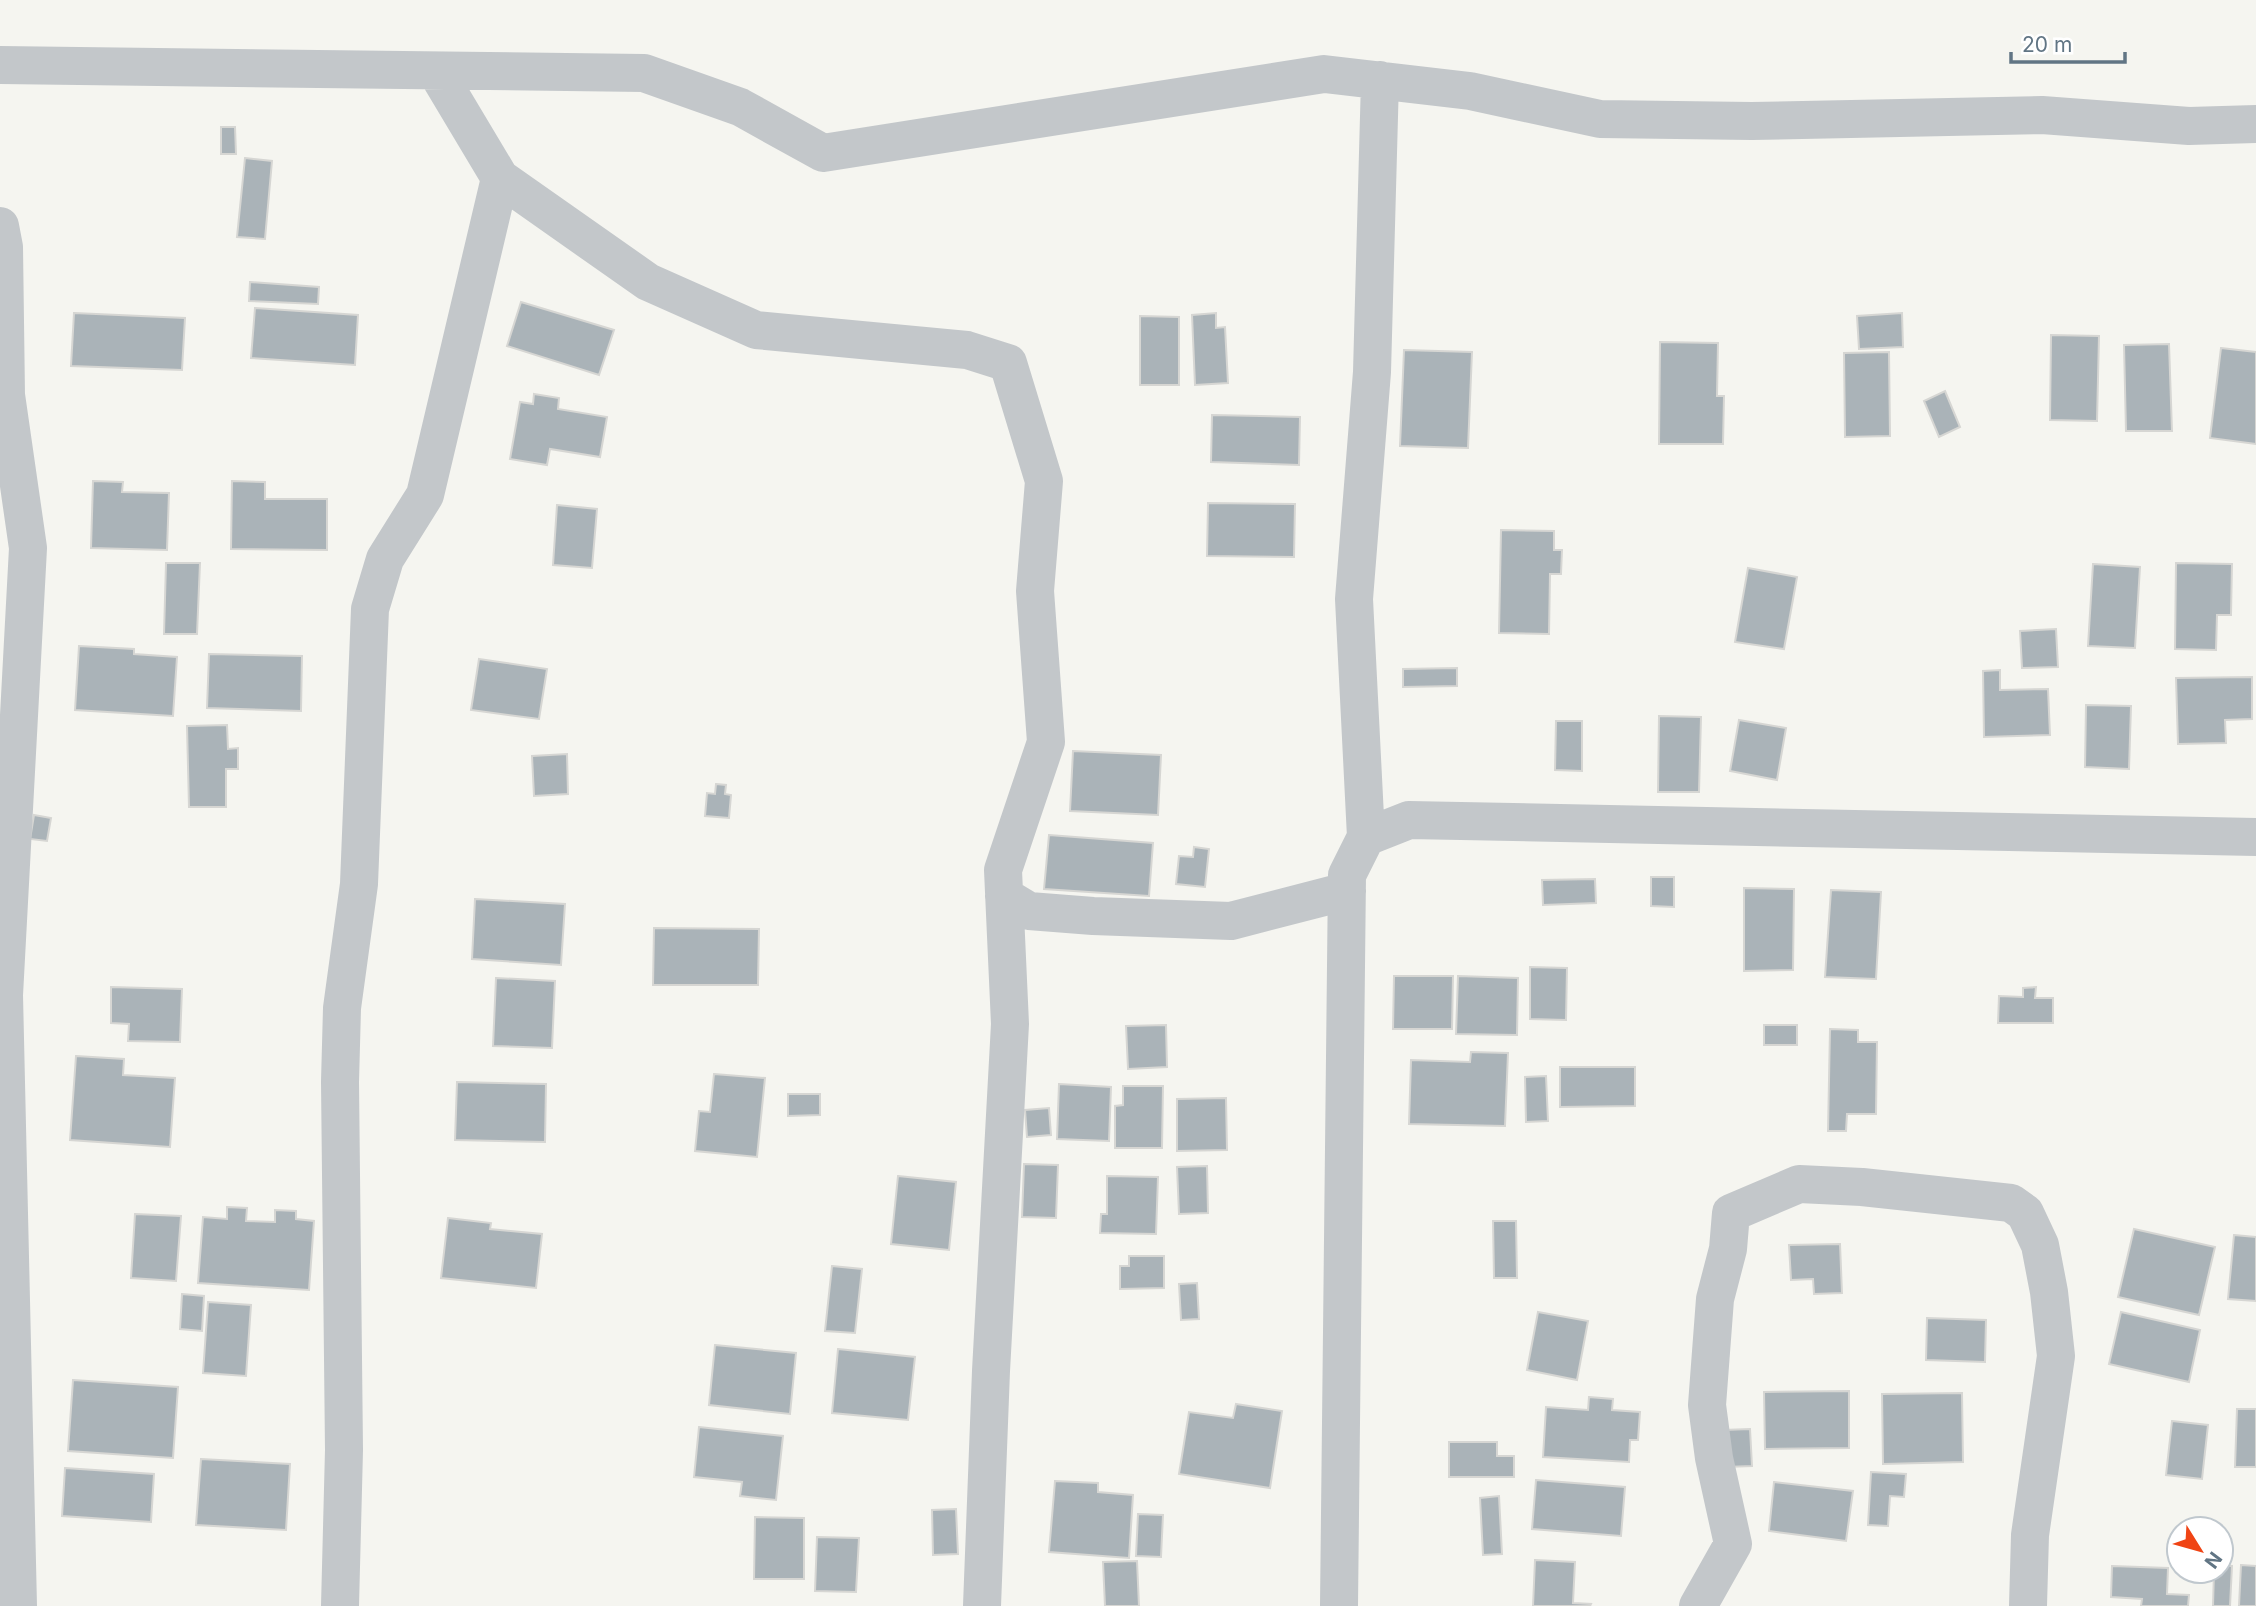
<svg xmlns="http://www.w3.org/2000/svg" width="2256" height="1606" viewBox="0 0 2256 1606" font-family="Inter,sans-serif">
  <rect width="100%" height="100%" fill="#f5f5f0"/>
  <path fill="#aab3b8" stroke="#d6d6d3" stroke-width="2" d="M221,127H235L236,154H221Z
    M245,158L272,161L265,239L237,237Z
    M250,282L319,287L318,304L249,301Z
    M521,302L614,330L599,375L507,346Z
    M255,308L358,315L355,365L251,358Z
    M74,313L185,318L182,370L71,366Z
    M1216,313V328L1225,327L1228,383L1195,385L1192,315Z
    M1902,313L1903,347L1859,349L1857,316Z
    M1140,316L1179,317V385H1140Z
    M2051,335L2099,336L2097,421L2050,420Z
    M1660,342L1718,343L1717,396H1724L1723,444H1659Z
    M2169,344L2172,431H2126L2124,345Z
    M2221,348L2256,352V444L2210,438Z
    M1404,350L1472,352L1468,448L1400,446Z
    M1889,352L1890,436L1845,437L1844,353Z
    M1945,391L1960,427L1939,437L1924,401Z
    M534,394L559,398L558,409L607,417L600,457L550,449L547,465L510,459L520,402L533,404Z
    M1212,415L1300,417L1299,465L1211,462Z
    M93,481L123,482L122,492L169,493L167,550L91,548Z
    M232,481L265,482V499H327V550L231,549Z
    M1208,503L1295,504L1294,557L1207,556Z
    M557,505L597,509L592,568L553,565Z
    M1501,530L1554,531V550H1562L1561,574H1550L1549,634L1499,633Z
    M166,563H200L197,634H164Z
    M2176,563L2232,564L2231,615H2217L2216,650L2175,649Z
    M2093,564L2140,567L2135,648L2088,646Z
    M1748,568L1797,577L1784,649L1735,642Z
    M2056,629L2058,667L2022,668L2020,631Z
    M79,646L134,649V654L177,657L173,716L75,710Z
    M209,654L302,656L301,711L207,708Z
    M479,659L547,669L539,719L471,710Z
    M1457,668V686L1403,687V669Z
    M2000,670V690L2048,689L2050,735L1984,737L1983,671Z
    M2252,677V719L2225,720L2226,743L2178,744L2176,678Z
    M2086,705L2131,706L2129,769L2085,767Z
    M1659,716L1701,717L1699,792H1658Z
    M1739,720L1786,728L1777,780L1730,771Z
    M1556,721H1582V771L1555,770Z
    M227,725L228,749L238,748V769H226V807H189L187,726Z
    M1073,751L1161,755L1158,815L1070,811Z
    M567,754L568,794L534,796L532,756Z
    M716,784L726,785L725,794L731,795L729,818L705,816L707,793L715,794Z
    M34,815L51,818L47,841L30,839Z
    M1049,835L1153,843L1149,896L1044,889Z
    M1194,847L1209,849L1205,887L1176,884L1179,856L1193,857Z
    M1651,877H1674V907L1651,906Z
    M1595,879L1596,903L1543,905L1542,880Z
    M1744,888L1794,889L1793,970L1744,971Z
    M1831,890L1881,892L1876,979L1825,977Z
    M475,899L565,904L561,965L472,959Z
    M654,928L759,929L758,985H653Z
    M1530,967L1567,968L1566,1020L1530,1019Z
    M1394,976H1453L1452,1029H1393Z
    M1458,976L1518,978L1517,1035L1456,1034Z
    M496,978L555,981L552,1048L493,1046Z
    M111,987L182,989L180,1042L128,1041L129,1024L111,1023Z
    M2036,987L2035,998H2053V1023H1998L1999,996L2023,997V988Z
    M1166,1025L1167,1067L1128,1069L1126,1026Z
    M1764,1025H1797V1045H1764Z
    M1830,1029L1858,1030V1042H1877L1876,1114H1847L1846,1131H1828Z
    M1471,1052L1508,1053L1505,1126L1409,1124L1411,1060L1470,1062Z
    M76,1056L124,1059L123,1075L175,1078L170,1147L70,1140Z
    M1560,1067H1635V1106L1560,1107Z
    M714,1074L765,1078L757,1157L695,1151L699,1111L710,1112Z
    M1546,1076L1548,1121L1526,1122L1525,1077Z
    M457,1082L546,1084L545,1142L455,1140Z
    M1059,1084L1111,1087L1109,1141L1057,1139Z
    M1123,1086H1163L1162,1148H1115V1106L1123,1105Z
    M788,1094H820V1115L788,1116Z
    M1226,1098L1227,1150L1177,1151V1099Z
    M1049,1108L1051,1135L1027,1137L1025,1110Z
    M1024,1164L1058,1165L1056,1218L1022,1217Z
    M1207,1166L1208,1213L1179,1214L1177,1167Z
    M898,1176L956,1182L949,1250L891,1244Z
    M1107,1176L1158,1177L1156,1234L1100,1233L1101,1214H1107Z
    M227,1207L247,1208L246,1221L275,1222V1210L296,1211V1219L314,1221L309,1290L198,1283L203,1217L227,1219Z
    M135,1214L181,1216L176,1281L131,1278Z
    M448,1218L491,1223L490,1229L542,1234L536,1288L441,1278Z
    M1493,1221H1516L1517,1278H1494Z
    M2134,1229L2215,1247L2199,1315L2118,1297Z
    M2234,1235L2256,1237V1301L2228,1299Z
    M1840,1244L1842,1293L1814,1294L1813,1279L1791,1280L1789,1245Z
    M1129,1256H1164V1288L1120,1289V1266H1129Z
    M832,1266L862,1269L855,1333L825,1331Z
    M1197,1283L1199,1319L1181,1320L1179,1284Z
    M182,1294L204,1296L202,1331L180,1329Z
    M208,1302L251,1305L246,1376L203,1373Z
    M1538,1312L1588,1321L1577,1380L1527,1370Z
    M2121,1312L2200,1330L2189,1382L2109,1364Z
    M1927,1318L1986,1320L1985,1362L1926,1360Z
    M715,1345L796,1353L790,1414L709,1405Z
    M838,1349L915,1357L908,1420L832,1413Z
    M73,1380L178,1387L173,1458L68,1451Z
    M1849,1391V1448L1765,1449L1764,1392Z
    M1962,1393L1963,1462L1883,1464L1882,1394Z
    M1589,1397L1613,1399L1612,1410L1640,1412L1638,1440H1630L1629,1462L1543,1457L1546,1407L1588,1410Z
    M1236,1404L1282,1411L1270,1488L1179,1474L1189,1412L1233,1418Z
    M2237,1409H2256V1467H2235Z
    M2172,1421L2208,1425L2202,1479L2166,1475Z
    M699,1427L783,1436L776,1500L740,1496L742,1482L694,1477Z
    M1750,1429L1752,1466L1725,1467L1723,1430Z
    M1449,1442H1497V1456H1514V1477H1449Z
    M201,1459L290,1464L286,1530L196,1525Z
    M65,1468L154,1474L151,1522L62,1516Z
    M1871,1472L1906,1474L1904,1497L1890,1496L1888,1526L1868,1525Z
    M1536,1480L1625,1487L1621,1536L1532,1529Z
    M1055,1481L1098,1483V1492L1133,1495L1129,1558L1049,1552Z
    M1774,1482L1853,1491L1846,1541L1769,1531Z
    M1499,1496L1502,1554L1483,1555L1480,1498Z
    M956,1509L958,1554L933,1555L932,1510Z
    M1138,1514L1163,1515L1161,1557L1136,1556Z
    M755,1517L804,1518V1579H754Z
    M817,1537L859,1538L856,1592L815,1591Z
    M1535,1560L1575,1562L1573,1603L1591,1604L1590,1606H1533Z
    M1137,1561L1139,1606H1105L1103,1562Z
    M2221,1565L2232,1566L2230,1606H2213L2214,1571H2221Z
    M2241,1565L2256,1566V1606H2239Z
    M2112,1566L2168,1568L2167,1594L2189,1595L2188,1606H2141L2142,1599L2111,1597Z"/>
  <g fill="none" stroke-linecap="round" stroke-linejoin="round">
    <path stroke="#c3c7ca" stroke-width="38" d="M0,65L644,73L740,107L823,153L1324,74L1470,91L1600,119L1752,121L2042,115L2189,126L2256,124
      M436,71L500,178L648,282L756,330L967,350L1008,363L1044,481L1035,591L1046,742L1003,870L1010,1024L991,1371L982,1606
      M0,226L4,247L6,395L28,548L4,995L18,1606
      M1366,837L1409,820L2256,837
      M1004,896L1029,911L1093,916L1231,921L1347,891
      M340,1606L344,1450L340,1082L342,1008L359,884L370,609L385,559L425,495L500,178
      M1339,1606L1347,875L1366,837L1354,599L1372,372L1380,80
      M1698,1606L1733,1544L1714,1458L1707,1405L1715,1299L1728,1249L1731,1213L1799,1184L1862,1187L2011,1203L2025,1213L2040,1245L2049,1292L2056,1356L2030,1535L2028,1606"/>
  </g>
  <g transform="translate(2200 1550) rotate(127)"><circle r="33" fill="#ffffff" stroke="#c0c8ce" stroke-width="2"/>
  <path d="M0-5L12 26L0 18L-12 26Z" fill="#f04414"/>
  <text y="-10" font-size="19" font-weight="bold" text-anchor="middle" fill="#617584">N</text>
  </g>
  <path d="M2011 52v10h114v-10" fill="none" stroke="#617584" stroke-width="3.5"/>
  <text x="2022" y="52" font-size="21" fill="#617584" stroke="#ffffff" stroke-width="5" paint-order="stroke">20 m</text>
</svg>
